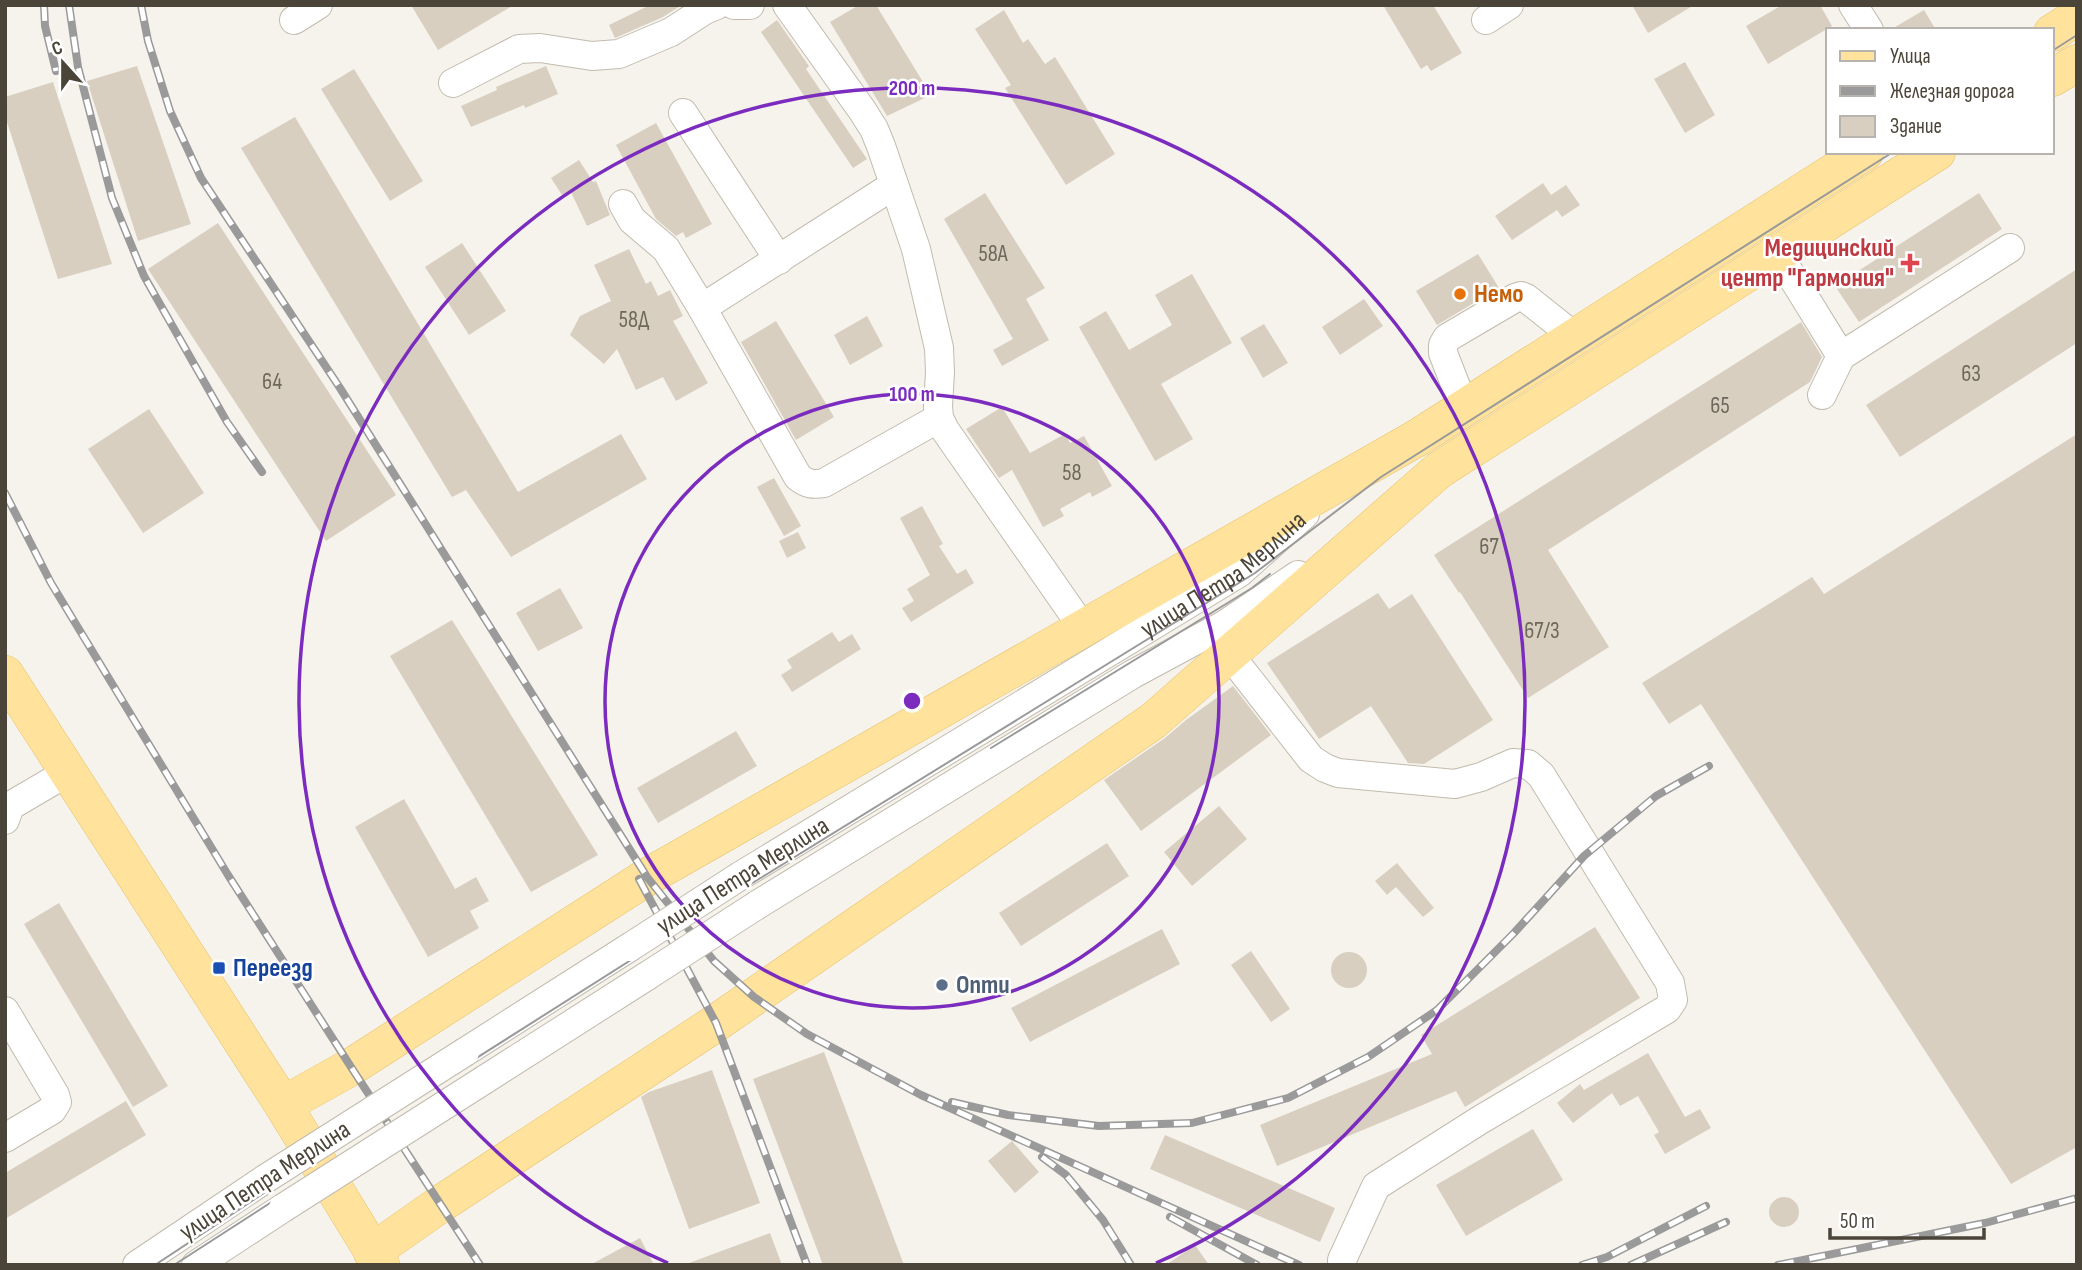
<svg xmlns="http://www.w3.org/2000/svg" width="2082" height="1270" viewBox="0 0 2082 1270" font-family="'Sofia Sans Condensed',sans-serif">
  <rect width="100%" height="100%" fill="#f6f3ec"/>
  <path fill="#d8cfc1" d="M411,5H514L438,50Z
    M650,5H682L663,17L615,38L609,25Z
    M859,5H876L931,95L887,116L830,22Z
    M1383,5H1433L1462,53L1431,71L1427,65L1421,69Z
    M1632,5H1694L1648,33Z
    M1782,5H1820L1832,26L1768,64L1746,26Z
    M1004,10L1023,43L1028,39L1045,64L1055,57L1115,154L1066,185L1005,88L1011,85L975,29Z
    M1924,10L1936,30H1890Z
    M777,20L809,66L806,69L867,159L853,168L761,32Z
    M1685,62L1715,115L1685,133L1654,79Z
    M137,66L191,224L138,241L87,81Z
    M546,66L558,94L525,108L524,105L471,127L461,106L497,90L496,87Z
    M354,69L423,181L390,201L321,89Z
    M53,82L112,264L58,279L5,116V97Z
    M295,117L518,492L621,434L647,479L511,557L466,490L452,497L241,148Z
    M656,123L712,224L686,238L683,232L676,236L656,219L616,145Z
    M579,160L593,182L596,181L610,215L587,226L570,190L562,195L551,178Z
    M1543,183L1551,195L1566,185L1580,205L1562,217L1557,210L1512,240L1495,216Z
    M985,193L1045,288L1026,299L1049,340L1002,366L993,350L1013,339L944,219Z
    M1979,193L2002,229L1859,322L1835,286Z
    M218,223L396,495L326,541L148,269Z
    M462,243L506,311L469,335L425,267Z
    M629,249L646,284L651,281L658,296L670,290L683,316L673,321L708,383L676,401L663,377L636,390L617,349L604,364L570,335L580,316L611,301L594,265Z
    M1478,254L1499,288L1437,325L1416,291Z
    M2077,269V343L1900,457L1866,405Z
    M1192,274L1232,343L1161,384L1193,439L1155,461L1079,327L1106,311L1129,350L1172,325L1155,295Z
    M1364,299L1383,326L1340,355L1322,327Z
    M867,316L883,346L850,365L834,335Z
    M776,321L834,417L796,440L741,342Z
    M1801,322L1822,357L1810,382L1548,550L1609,647L1528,698L1460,592L1459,593L1434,555Z
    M1264,324L1288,363L1263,378L1240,338Z
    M1002,407L1030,453L1065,434L1070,443L1084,436L1112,486L1092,497L1090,492L1060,509L1064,516L1043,527L1012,470L999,478L966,429Z
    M149,409L204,493L143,533L88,449Z
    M2077,434V1147L2011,1184L1701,704L1669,724L1642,683L1812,577L1824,594Z
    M774,478L801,526L784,536L757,487Z
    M922,506L943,544L939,546L957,574L966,569L974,583L911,622L902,608L914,601L907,589L930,575L900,518Z
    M798,532L806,548L787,558L779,541Z
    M560,588L583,628L538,651L516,613Z
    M1378,593L1389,609L1412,594L1493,720L1424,764L1408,763L1371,706L1319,739L1267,663Z
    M452,620L598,855L531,892L390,656Z
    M832,632L839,642L852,634L861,649L792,692L781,675L792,668L787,660Z
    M1233,686L1271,735L1141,831L1104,780L1165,738L1186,720Z
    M736,731L757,766L658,823L637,788Z
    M404,799L455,889L476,877L489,901L470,911L479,928L428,957L355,827Z
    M1219,806L1247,839L1192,886L1164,852Z
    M1107,843L1129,876L1021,946L999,913Z
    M1397,863L1434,908L1423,917L1396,887L1387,895L1375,881Z
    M59,903L168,1086L133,1107L24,924Z
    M1595,927L1640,998L1465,1107L1456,1091L1277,1166L1260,1125L1432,1054L1421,1035Z
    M1162,929L1180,964L1030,1042L1011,1008Z
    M1251,951L1290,1009L1271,1022L1231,965Z
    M1331 970a18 18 0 1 1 36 0a18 18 0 1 1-36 0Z
    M824,1052L904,1265H823L753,1079Z
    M1648,1053L1685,1117L1700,1109L1711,1128L1665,1154L1654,1135L1659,1132L1638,1096L1620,1106L1612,1093L1573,1123L1557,1103L1580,1084L1584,1090Z
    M712,1070L760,1203L689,1229L641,1097L649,1092Z
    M126,1101L146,1135L5,1219V1173Z
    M1533,1129L1563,1180L1466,1236L1436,1185Z
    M1165,1135L1335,1208L1320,1242L1150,1169Z
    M1012,1141L1039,1172L1015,1193L988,1161Z
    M1769 1212a15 15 0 1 1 30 0a15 15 0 1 1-30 0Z
    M770,1233L782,1265H689V1263Z
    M640,1238L654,1265H590Z
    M1195,1245L1209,1265H1166Z"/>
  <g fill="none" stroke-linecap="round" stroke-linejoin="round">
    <defs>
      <g id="minor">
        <path d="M734,5H750"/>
        <path d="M787,5L862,110L874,129L881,146L916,249L939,348L940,372L938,406L939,418L945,430L1083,628"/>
        <path d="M1853,5L1869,30"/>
        <path d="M294,20L318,5"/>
        <path d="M1486,20L1509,5"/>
        <path d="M453,83L519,49L540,48L592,56L619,54L671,32L705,10L717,5"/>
        <path d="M683,113L779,260"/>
        <path d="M894,185L702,308L798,477C807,484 813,485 824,483L939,418"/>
        <path d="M623,204L632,220L666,249L702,308"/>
        <path d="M1778,254L1841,356L1822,395"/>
        <path d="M1841,356L2010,248"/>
        <path d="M1464,407L1443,353V345L1447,338L1515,298L1521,296L1526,298L1575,337"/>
        <path d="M1229,654L1311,759L1325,768L1338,773L1455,784L1481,777L1513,763L1528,764L1541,775L1670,983L1673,1000L1667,1009L1480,1120L1376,1186L1342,1260V1265"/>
        <path d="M5,820L10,806L68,772"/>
        <path id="s1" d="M740,876L1239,573L1305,514"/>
        <path d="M757,905L1133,674L1224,625L1298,575"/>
        <path d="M5,1011L55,1095L57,1102L52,1110L5,1138"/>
        <path d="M465,1052L630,947"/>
        <path d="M484,1080L647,976"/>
        <path d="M137,1265L265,1179"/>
        <path d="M196,1265L283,1208"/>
      </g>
      <path id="major" d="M2052,33L2077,17
        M2052,78L2077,63
        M5,674L283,1105L381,1265
        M283,1105L351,1067L647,877L1417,438L1865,152
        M372,1252L439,1205L716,1023L1153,721L1439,470L1937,152"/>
    </defs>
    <use href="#minor" stroke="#c2bbae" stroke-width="30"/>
    <use href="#major" stroke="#e6c16a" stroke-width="38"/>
    <use href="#minor" stroke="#fff" stroke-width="28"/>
    <use href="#major" stroke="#ffe39c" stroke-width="37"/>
    <path stroke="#9a9a9a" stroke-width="2" d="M2052,51L2077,35
      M991,748L1252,588L1270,574
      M155,1265L270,1189L746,887L1255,573L1381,477L1893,152
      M174,1265L374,1136"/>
    <defs>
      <path id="rail" d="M44,5L45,26L56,71
        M69,5L78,67L112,198L144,276L227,422L262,472
        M141,5L148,41L170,111L201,178L340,388L647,877L714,961L754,997L807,1034L921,1095L1299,1265
        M5,493L51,583L228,875L351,1067L480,1265
        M639,879L716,1023L807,1265
        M952,1102L1008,1115L1099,1126L1192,1123L1288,1098L1368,1057L1437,1010L1514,933L1584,856L1656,796L1709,766
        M1042,1157L1066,1175L1103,1220L1131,1265
        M1170,1217L1257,1265
        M1582,1265L1607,1257L1706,1206
        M1631,1265L1726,1222
        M1778,1265L1985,1223L2077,1198"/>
    </defs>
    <use href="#rail" stroke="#9a9a9a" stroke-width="8"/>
    <use href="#rail" stroke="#fff" stroke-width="5" stroke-dasharray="16" stroke-linecap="butt"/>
    <defs>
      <path id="minor-bridge" d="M630,947L740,876
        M647,976L757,905
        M265,1179L465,1052
        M283,1208L484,1080"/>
    </defs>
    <use href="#minor-bridge" stroke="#c2bbae" stroke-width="30" stroke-linecap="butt"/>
    <use href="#minor-bridge" stroke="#fff" stroke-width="28"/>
  </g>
  <g fill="none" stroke="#7b2cbf" stroke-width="3.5">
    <circle cx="912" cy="701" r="307"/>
    <path d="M668 1263A613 613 0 1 1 1156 1263"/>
  </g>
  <path fill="#e0444e" stroke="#fff" stroke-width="2.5" d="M1906.5 252.5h7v7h7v7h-7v7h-7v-7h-7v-7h7z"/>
  <circle fill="#e8710a" stroke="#fff" stroke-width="2.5" cx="1460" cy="294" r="7"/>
  <rect fill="#1a4fb4" stroke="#fff" stroke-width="2.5" x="212" y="961" width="14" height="14" rx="3.5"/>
  <circle fill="#5c6f8a" stroke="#fff" stroke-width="2.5" cx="942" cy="985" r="7"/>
  <g text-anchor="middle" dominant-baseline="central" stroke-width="5" stroke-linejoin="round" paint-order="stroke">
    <g font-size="23" fill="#6e675b">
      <text x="993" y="254">58А</text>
      <text x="634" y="320">58Д</text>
      <text x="1971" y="374">63</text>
      <text x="272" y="382">64</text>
      <text x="1720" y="406">65</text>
      <text x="1072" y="473">58</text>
      <text x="1489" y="547">67</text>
      <text x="1542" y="631">67/3</text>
    </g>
    <g font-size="26" font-weight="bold" fill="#be3a42" stroke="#fff" text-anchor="end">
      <text x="1894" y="248">Медицинский<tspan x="1894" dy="30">центр "Гармония"</tspan></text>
    </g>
    <g font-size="26" font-weight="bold" fill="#c56008" stroke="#fff" text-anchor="start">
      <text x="1474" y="294">Немо</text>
    </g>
    <g font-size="26" fill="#4b4439" stroke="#fff">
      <text stroke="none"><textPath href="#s1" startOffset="570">улица Петра Мерлина</textPath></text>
      <text transform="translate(743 876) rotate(-32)">улица Петра Мерлина</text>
      <text transform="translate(265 1181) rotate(-33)">улица Петра Мерлина</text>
    </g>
    <g font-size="26" font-weight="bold" fill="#164399" stroke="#fff" text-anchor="start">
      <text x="233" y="968">Переезд</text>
    </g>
    <g font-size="26" font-weight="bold" fill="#4e5e75" stroke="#fff" text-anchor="start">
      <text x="956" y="985">Опти</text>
    </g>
  </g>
  <circle cx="912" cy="701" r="10" fill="#7b2cbf" stroke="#fff" stroke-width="3.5"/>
  <g font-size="21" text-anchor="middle" font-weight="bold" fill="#7b2cbf" stroke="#fff" stroke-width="5" stroke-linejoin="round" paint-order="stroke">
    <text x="912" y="95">200 m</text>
    <text x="912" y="401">100 m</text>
  </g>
  <rect width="2082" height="1270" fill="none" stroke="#4b4439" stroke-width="14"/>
  <rect x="1826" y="28" width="228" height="126" fill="#ffffff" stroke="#b7b4b0" stroke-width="2"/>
  <rect x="1840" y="51" width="35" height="10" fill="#ffe39c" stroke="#b7b4b0" stroke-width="2"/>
  <text x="1890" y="63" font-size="21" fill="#4b4439">Улица</text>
  <rect x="1840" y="86" width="35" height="10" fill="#9a9a9a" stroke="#b7b4b0" stroke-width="2"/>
  <text x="1890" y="98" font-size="21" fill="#4b4439">Железная дорога</text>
  <rect x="1840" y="116" width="35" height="21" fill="#d8cfc1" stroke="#b7b4b0" stroke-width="2"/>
  <text x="1890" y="133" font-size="21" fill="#4b4439">Здание</text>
  <g transform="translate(63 63) rotate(339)" stroke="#ffffff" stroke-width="5" paint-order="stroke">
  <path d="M0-5L12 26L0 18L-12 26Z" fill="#4b4439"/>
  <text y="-10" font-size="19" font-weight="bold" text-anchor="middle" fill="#4b4439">С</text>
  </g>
  <path d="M1830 1228v10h154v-10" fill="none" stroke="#4b4439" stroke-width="3.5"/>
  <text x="1840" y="1228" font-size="21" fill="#4b4439" stroke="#ffffff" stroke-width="5" paint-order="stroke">50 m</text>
</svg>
